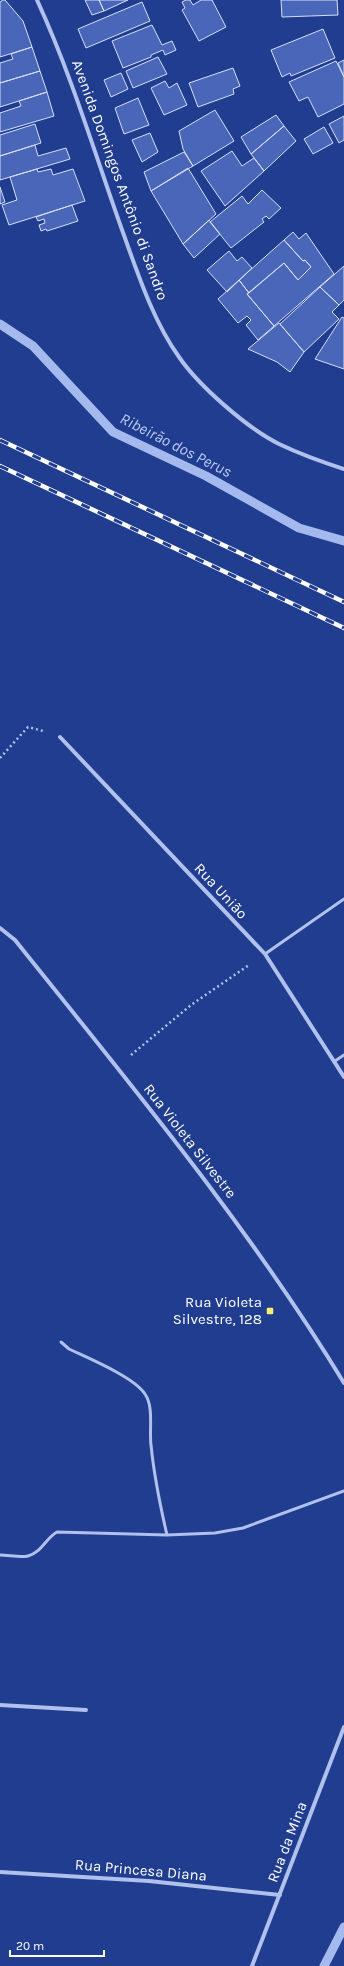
<svg xmlns="http://www.w3.org/2000/svg" width="344" height="1966" viewBox="0 0 344 1966" font-family="Karla,sans-serif">
  <rect width="100%" height="100%" fill="#203d90"/>
  <g fill="none" stroke-linecap="round" stroke-linejoin="round">
    <path stroke="#a4b9ee" stroke-width="9" d="M0,324L33,346L113,432L206,476L299,528L344,541
      M324,1966L344,1927"/>
  </g>
  <path fill="#4966b8" stroke="#d6dff9" d="M3,0H5L23,21L32,47L0,57V2Z
    M85,0H99L104,11L92,15Z
    M99,0H128L104,11Z
    M186,0H190L193,5L201,0H212L226,27L199,41L182,10L185,8L182,2Z
    M281,0H337L338,15L282,17Z
    M142,2L150,21L86,48L78,29Z
    M152,25L162,45L172,41L176,50L165,55L163,50L151,55V57L123,68L112,41Z
    M323,29L335,58L291,76L290,73L282,77L271,50Z
    M32,47L40,71L0,83V63L13,59L11,54Z
    M158,57L167,74L133,88L126,71Z
    M344,60V77L338,63Z
    M336,61L344,77V104L318,117L308,97L299,101L289,82Z
    M233,68L240,86L233,89L234,94L198,107L189,83Z
    M40,71L47,92L0,107V83Z
    M121,73L128,89L111,97L104,80Z
    M165,81L169,88L177,83L187,105L164,115L151,88Z
    M47,92L54,116L0,132V113L21,106L19,101Z
    M138,98L149,125L124,134L115,108Z
    M215,110L234,141L193,166L183,149L179,131Z
    M276,115L284,126L251,154L241,137Z
    M344,116V140L339,143L329,124Z
    M35,124L41,143L0,156V135Z
    M284,126L296,141L264,171L251,154Z
    M324,127L333,143L313,154L304,139Z
    M150,133L158,152L142,162L132,140Z
    M35,145L38,156L66,148L70,159L0,180V156Z
    M232,151L242,166L254,158L264,171L225,206L201,171Z
    M184,152L193,166L151,191L144,172Z
    M188,168L216,214L183,244L151,191Z
    M37,169L38,172L51,169L53,175L73,169L85,201L9,225L2,205L17,200L10,177Z
    M0,187L5,202L0,204Z
    M262,190L281,208L269,219L266,216L262,219L264,222L231,248L210,222L242,196L248,204Z
    M72,205L78,221L47,231L46,229L41,231L39,225L45,223L44,219L38,221L36,217Z
    M209,220L220,234L194,258L183,244Z
    M293,232L299,239L306,233L334,274L274,326L247,294L284,263L298,280L311,267L305,260L303,261L284,240Z
    M284,240L303,261L305,260L311,267L298,280L284,263L249,293L239,280Z
    M229,251L237,261L242,257L252,268L227,292L207,270Z
    M344,266V300L339,305L320,287Z
    M239,280L249,293L247,294L274,326L258,340L246,325L251,320L247,316L238,323L218,299Z
    M320,287L339,305L332,312L339,319L304,352L280,324Z
    M342,317L344,318V369L315,359Z
    M279,323L304,352L290,372L277,362L248,349Z"/>
  <g fill="none" stroke-linecap="round" stroke-linejoin="round">
    <path stroke="#b0c1ed" stroke-width="2.5" stroke-dasharray="2 3" stroke-linecap="butt" d="M0,758L28,727L43,731
      M131,1055L191,1005L249,965"/>
    <path stroke="#b0c1ed" stroke-width="3" d="M265,954L344,899
      M335,1061L344,1055
      M61,1342L69,1349C88,1358 134,1377 145,1394C154,1407 149,1429 151,1445C154,1475 160,1505 167,1535
      M0,1555C9,1555 20,1558 28,1556C41,1553 46,1538 57,1532L167,1535L215,1533L243,1528L344,1491"/>
    <path stroke="#b0c1ed" stroke-width="4" d="M37,0C71,74 94,151 121,227C137,271 152,319 179,357C199,386 247,428 279,444C300,454 322,462 344,469
      M60,737L265,954L344,1077
      M0,928L15,940C130,1084 248,1225 344,1383
      M0,1705L86,1710
      M0,1872L149,1881L280,1895
      M252,1966L344,1727"/>
    <defs>
      <path id="rail" d="M0,440L344,602
        M0,466L344,628"/>
    </defs>
    <use href="#rail" stroke="#fff" stroke-width="4.5"/>
    <use href="#rail" stroke="#203d90" stroke-width="3" stroke-dasharray="9" stroke-linecap="butt"/>
  </g>
  <rect fill="#faeb71" stroke="#203d90" stroke-width="1.5" x="266" y="1307" width="8" height="8" rx="2"/>
  <g text-anchor="middle" dominant-baseline="central" stroke-width="4" stroke-linejoin="round" paint-order="stroke">
    <g font-size="15" fill="#fff" stroke="#203d90">
      <text transform="translate(120 180) rotate(70)">Avenida Domingos Antônio di Sandro</text>
      <text transform="translate(221 891) rotate(47)">Rua União</text>
      <text transform="translate(190 1141) rotate(52)">Rua Violeta Silvestre</text>
      <text transform="translate(287 1842) rotate(-69)">Rua da Mina</text>
      <text transform="translate(141 1870) rotate(5)">Rua Princesa Diana</text>
    </g>
    <g font-size="15" fill="#fff" stroke="#203d90" text-anchor="end">
      <text x="262" y="1302">Rua Violeta<tspan x="262" dy="17">Silvestre, 128</tspan></text>
    </g>
    <g font-size="16" font-style="italic" fill="#bcccf4" stroke="#203d90">
      <text transform="translate(176 445) rotate(27)">Ribeirão dos Perus</text>
    </g>
  </g>
  <path d="M10 1950v6h94v-6" fill="none" stroke="#ffffff" stroke-width="2"/>
  <text x="16" y="1950" font-size="12" fill="#ffffff" stroke="#203d90" stroke-width="3" paint-order="stroke">20 m</text>
</svg>
